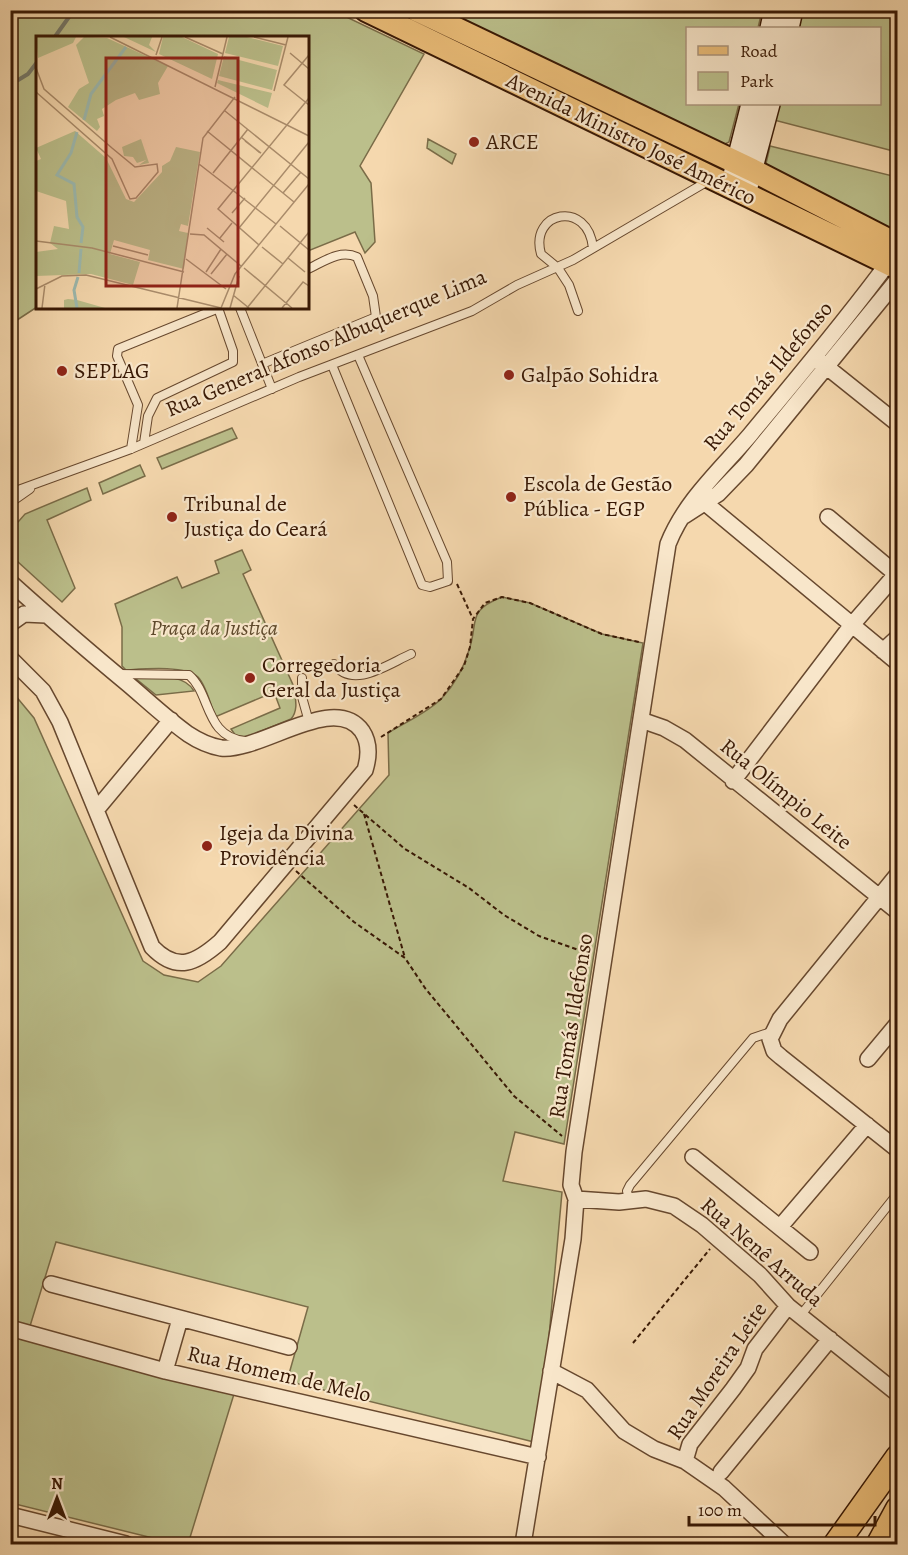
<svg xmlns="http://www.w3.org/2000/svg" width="908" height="1555" viewBox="0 0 908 1555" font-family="Alegreya,serif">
  <rect width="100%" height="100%" fill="#f5d8ae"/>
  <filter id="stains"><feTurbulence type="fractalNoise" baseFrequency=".00333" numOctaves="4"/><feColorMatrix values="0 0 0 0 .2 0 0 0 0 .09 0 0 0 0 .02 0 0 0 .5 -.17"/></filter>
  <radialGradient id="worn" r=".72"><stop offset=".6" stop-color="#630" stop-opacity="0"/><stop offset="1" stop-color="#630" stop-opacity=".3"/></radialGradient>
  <path fill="#bbbf8b" stroke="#7a6c48" stroke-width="1.5" d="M11,10L334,11L424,54L360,166L371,183L375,242L365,253L355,232L308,251V38H38L37,307L11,324Z
    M445,11H762L758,28H688V104H739L729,142L723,145Z
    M803,11H897V152L774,120L779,104H880V28H798Z
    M428,139L456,154L452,164L427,148Z
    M770,146L897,177V233L765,168Z
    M232,428L237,438L162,469L157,458Z
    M140,465L145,476L103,494L99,483Z
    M87,488L91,500L47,520L75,588L62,602L17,561L11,549V530L25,514Z
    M242,550L251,570L243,574L294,687C295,697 299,710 291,719L247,737L236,736L231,729L280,708L274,692L215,717C211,705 206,685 198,677C185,665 143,669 126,670L122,666V627L115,604L177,577L182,588L219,573L215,561Z
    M502,597L530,603L602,634L643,643L564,1144L515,1132L503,1181L562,1192L546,1370L534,1442L287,1381L308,1307L56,1242L26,1339L234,1394L188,1544H177L11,1503L10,689L34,718L143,961L164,975L198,982L221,966L389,775L388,733C404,723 429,712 442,698C454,685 464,667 469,650C479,621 466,611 502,597Z
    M135,678C154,678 183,672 194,691L156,695Z"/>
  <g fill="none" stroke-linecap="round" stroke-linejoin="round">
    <path stroke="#74796b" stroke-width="4" d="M54,38L74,10
      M10,85L28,74L38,61"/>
    <defs>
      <path id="service" d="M240,308L272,389
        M578,311L569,285L558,268L541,254C529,211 588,199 593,248
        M262,364L376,317L373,296L357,257C340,249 323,262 308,269
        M332,365L422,585L430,587L448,581L447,562L358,355
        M144,443L148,416L157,398L233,362V351L218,308
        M131,449L138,405L117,356L118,349L219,308
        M10,493L131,449L299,377L472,311L517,285L573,260L708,181
        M10,503L30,489
        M334,664C353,690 388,664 411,654
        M118,674L189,675C211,694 205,737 245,741
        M302,678V697L309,722
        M629,1200L627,1191L630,1185L753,1038L771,1032
        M800,1316L898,1193"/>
      <path id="minor" d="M818,360L898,424
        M698,497L898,663
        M684,516L718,494L746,465L898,279
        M828,517L896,574
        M10,582C49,617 88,651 128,684C148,701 167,719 188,734C197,740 210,746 221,748C261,752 334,692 362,731C370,743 369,757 365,770L220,942C196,963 177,973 152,947L60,722L43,691L10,658
        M10,624L24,614L46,615
        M883,651L898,637
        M641,720L664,728L685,740L898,912
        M733,781L851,626L898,572
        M97,809L171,720
        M898,874L780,1019L770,1039L774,1051L781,1057L898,1150
        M868,1059L898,1023
        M693,1157L810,1252
        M576,1199L619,1202L646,1199L674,1206L702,1225L760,1275L788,1306L898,1394
        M780,1227L867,1125
        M51,1284L289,1347
        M10,1328L165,1371L538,1457
        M165,1371L180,1319
        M551,1371L587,1390L624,1431L654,1449L685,1461L724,1488L784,1544
        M685,1461L690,1444L733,1389L748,1368L755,1349L788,1306
        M721,1472L830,1339
        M10,1515L126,1544
        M523,1544L573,1239L576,1199L571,1185L574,1152L668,544C685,501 720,470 750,435C797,378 844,323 888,263"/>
      <path id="secondary" d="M771,28L775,10
        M788,28L792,10
        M733,179L752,104
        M745,194L769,104"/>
      <path id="primary" d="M366,10L898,268
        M417,10L752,170L898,245"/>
      <path id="trunk" d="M836,1544L898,1457
        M879,1544L898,1509"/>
    </defs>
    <use href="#service" stroke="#67482e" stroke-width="10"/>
    <use href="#minor" stroke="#67482e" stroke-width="18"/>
    <use href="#secondary" stroke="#381804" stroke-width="24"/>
    <use href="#primary" stroke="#381804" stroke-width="26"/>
    <use href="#trunk" stroke="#381804" stroke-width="27"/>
    <path stroke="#381804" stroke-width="2" stroke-dasharray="4.5 3" stroke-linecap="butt" d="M457,584L473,619
      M381,737L441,699L464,666L470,647L473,619L485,603L502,597L530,603L602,634L639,642
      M354,805L405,849L469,888L504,915L539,936L590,954
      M364,814L405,958
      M296,871L354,922L405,958L425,988L514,1096L562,1136
      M633,1343L710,1249"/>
    <use href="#service" stroke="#f8e6ca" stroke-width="8"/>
    <use href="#minor" stroke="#f8e6ca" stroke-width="15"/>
    <use href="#secondary" stroke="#f8e6ca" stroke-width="21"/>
    <use href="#primary" stroke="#eabc77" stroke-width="22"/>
    <use href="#trunk" stroke="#eabc77" stroke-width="24"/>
  </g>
  <g fill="#8f2418" stroke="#f8e6ca" stroke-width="2">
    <circle cx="474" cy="142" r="6"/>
    <circle cx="62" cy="371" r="6"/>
    <circle cx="509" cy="375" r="6"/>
    <circle cx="511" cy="497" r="6"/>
    <circle cx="172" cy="517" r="6"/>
    <circle cx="250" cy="678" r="6"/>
    <circle cx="207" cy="846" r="6"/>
  </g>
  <g text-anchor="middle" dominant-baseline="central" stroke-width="4.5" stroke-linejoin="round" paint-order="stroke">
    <g font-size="22" fill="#381804" stroke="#f8e6ca">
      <text transform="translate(631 139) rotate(26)">Avenida Ministro José Américo</text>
      <text transform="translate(326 343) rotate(-23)">Rua General Afonso Albuquerque Lima</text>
      <text transform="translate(768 376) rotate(-50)">Rua Tomás Ildefonso</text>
      <text transform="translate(786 794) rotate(39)">Rua Olímpio Leite</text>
      <text transform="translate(571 1026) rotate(-81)">Rua Tomás Ildefonso</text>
      <text transform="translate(762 1252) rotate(41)">Rua Nenê Arruda</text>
      <text transform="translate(717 1371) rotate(-56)">Rua Moreira Leite</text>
      <text transform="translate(279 1374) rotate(13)">Rua Homem de Melo</text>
    </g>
    <g font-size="22" fill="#381804" stroke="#f8e6ca" text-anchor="start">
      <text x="486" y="142">ARCE</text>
      <text x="74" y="371">SEPLAG</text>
      <text x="521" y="375">Galpão Sohidra</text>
      <text x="523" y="484">Escola de Gestão<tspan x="523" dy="25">Pública - EGP</tspan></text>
      <text x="184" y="504">Tribunal de<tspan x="184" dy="25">Justiça do Ceará</tspan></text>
      <text x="262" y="665">Corregedoria<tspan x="262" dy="25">Geral da Justiça</tspan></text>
      <text x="219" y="833">Igeja da Divina<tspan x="219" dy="25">Providência</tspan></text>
    </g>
    <g font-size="22" font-style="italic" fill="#5f4a2c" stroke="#f8e6ca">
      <text x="214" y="628">Praça da Justiça</text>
    </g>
  </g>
  <g transform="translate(36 36)">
    <rect width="273" height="273" fill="#f5d8ae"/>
    <path d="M0,1H40L37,7L2,22ZM48,1L71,2L132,30L122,47L124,58L103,64L99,57L80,64L66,73L68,80L61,83L64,91L61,95L32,71L43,53L53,47L40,9ZM88,1H116L113,9L120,16ZM127,1H146L182,18L176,43L123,18ZM193,1H211L247,10L242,30L189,17ZM188,20L241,34L236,54L183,40ZM182,44L236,57L232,72L181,47ZM39,95L70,122L90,163L98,166L126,136V130L134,125L140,111L164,116L152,190L145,188L143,195L152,197L148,233L112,224L114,214L78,204L74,218L104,226L97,249L55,238L0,240V216L22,213L14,207L18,190L33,193L30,165L0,155V125L5,123L0,112ZM105,103L113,127L103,129L110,124L101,127L97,121L88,120L86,111ZM32,263L41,264L69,272H28V264Z" fill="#bbbf8b"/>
    <path fill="none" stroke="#9cb9af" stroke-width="3" d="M48,84L55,58L90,11M41,96L35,117L21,139L38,148L41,181L47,191L45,207M43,237L45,213M41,272L38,254L42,241"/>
    <path fill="none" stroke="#a98b6a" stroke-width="1.5" d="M74,1L273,100M149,1L187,18M218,1L250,9M254,17L273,33M120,19L126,1M273,19L248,49L273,69M0,32L8,53L76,112L99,131L121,128L122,136L100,162L94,163L76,123L0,56M179,51L191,1M238,55L252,1M189,75L273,143M171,95L258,166M205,101L223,116L225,117L209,105M163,128L240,188M177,137L212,93M247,157L265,136M196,177L209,162M244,190L273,214M171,192L188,206M203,192L273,106M154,198L168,199L205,230M184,202L196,187M0,205L56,212L148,236M223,209L182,173L273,62M77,210L112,219M226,211L247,228M252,222L269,236M150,223L190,253M208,232L256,272M170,236L185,213M175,238L191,218M0,253L26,240L50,239L185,272M197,259L213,272M6,272L9,248M141,272L167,102L199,61M185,272L199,238L273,148M194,272L203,240M211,272L273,196M246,272L267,246L273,250"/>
    <path fill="#8f2418" fill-opacity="0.15" stroke="#8f2418" stroke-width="3" d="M70,22H202V250H70Z"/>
    <rect width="273" height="273" fill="none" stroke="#381804" stroke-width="3"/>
  </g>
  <rect width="908" height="1555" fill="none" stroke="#f5d8ae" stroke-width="36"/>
  <rect x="12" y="12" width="884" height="1531" fill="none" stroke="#381804" stroke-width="3"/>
  <rect x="18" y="18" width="872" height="1519" fill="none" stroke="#381804" stroke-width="1.5"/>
  <rect x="686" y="27" width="195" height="78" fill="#f8e6ca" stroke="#ab947b" stroke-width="1.5"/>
  <rect x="698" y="46" width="30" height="9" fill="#eabc77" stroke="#ab947b" stroke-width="1.5"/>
  <text x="740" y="57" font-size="18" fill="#381804">Road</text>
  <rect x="698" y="72" width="30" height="18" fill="#bbbf8b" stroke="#ab947b" stroke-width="1.5"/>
  <text x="740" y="87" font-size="18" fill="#381804">Park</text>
  <g transform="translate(57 1498)" stroke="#f8e6ca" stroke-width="4.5" paint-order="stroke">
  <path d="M0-4.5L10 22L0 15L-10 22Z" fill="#381804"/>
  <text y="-9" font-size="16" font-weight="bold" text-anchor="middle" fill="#381804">N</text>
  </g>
  <path d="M689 1516v9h186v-9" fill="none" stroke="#381804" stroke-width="3"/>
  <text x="698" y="1516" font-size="18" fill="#381804" stroke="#f8e6ca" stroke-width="4.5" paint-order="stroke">100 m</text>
  <rect width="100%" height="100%" filter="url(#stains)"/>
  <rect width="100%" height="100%" fill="url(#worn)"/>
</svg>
